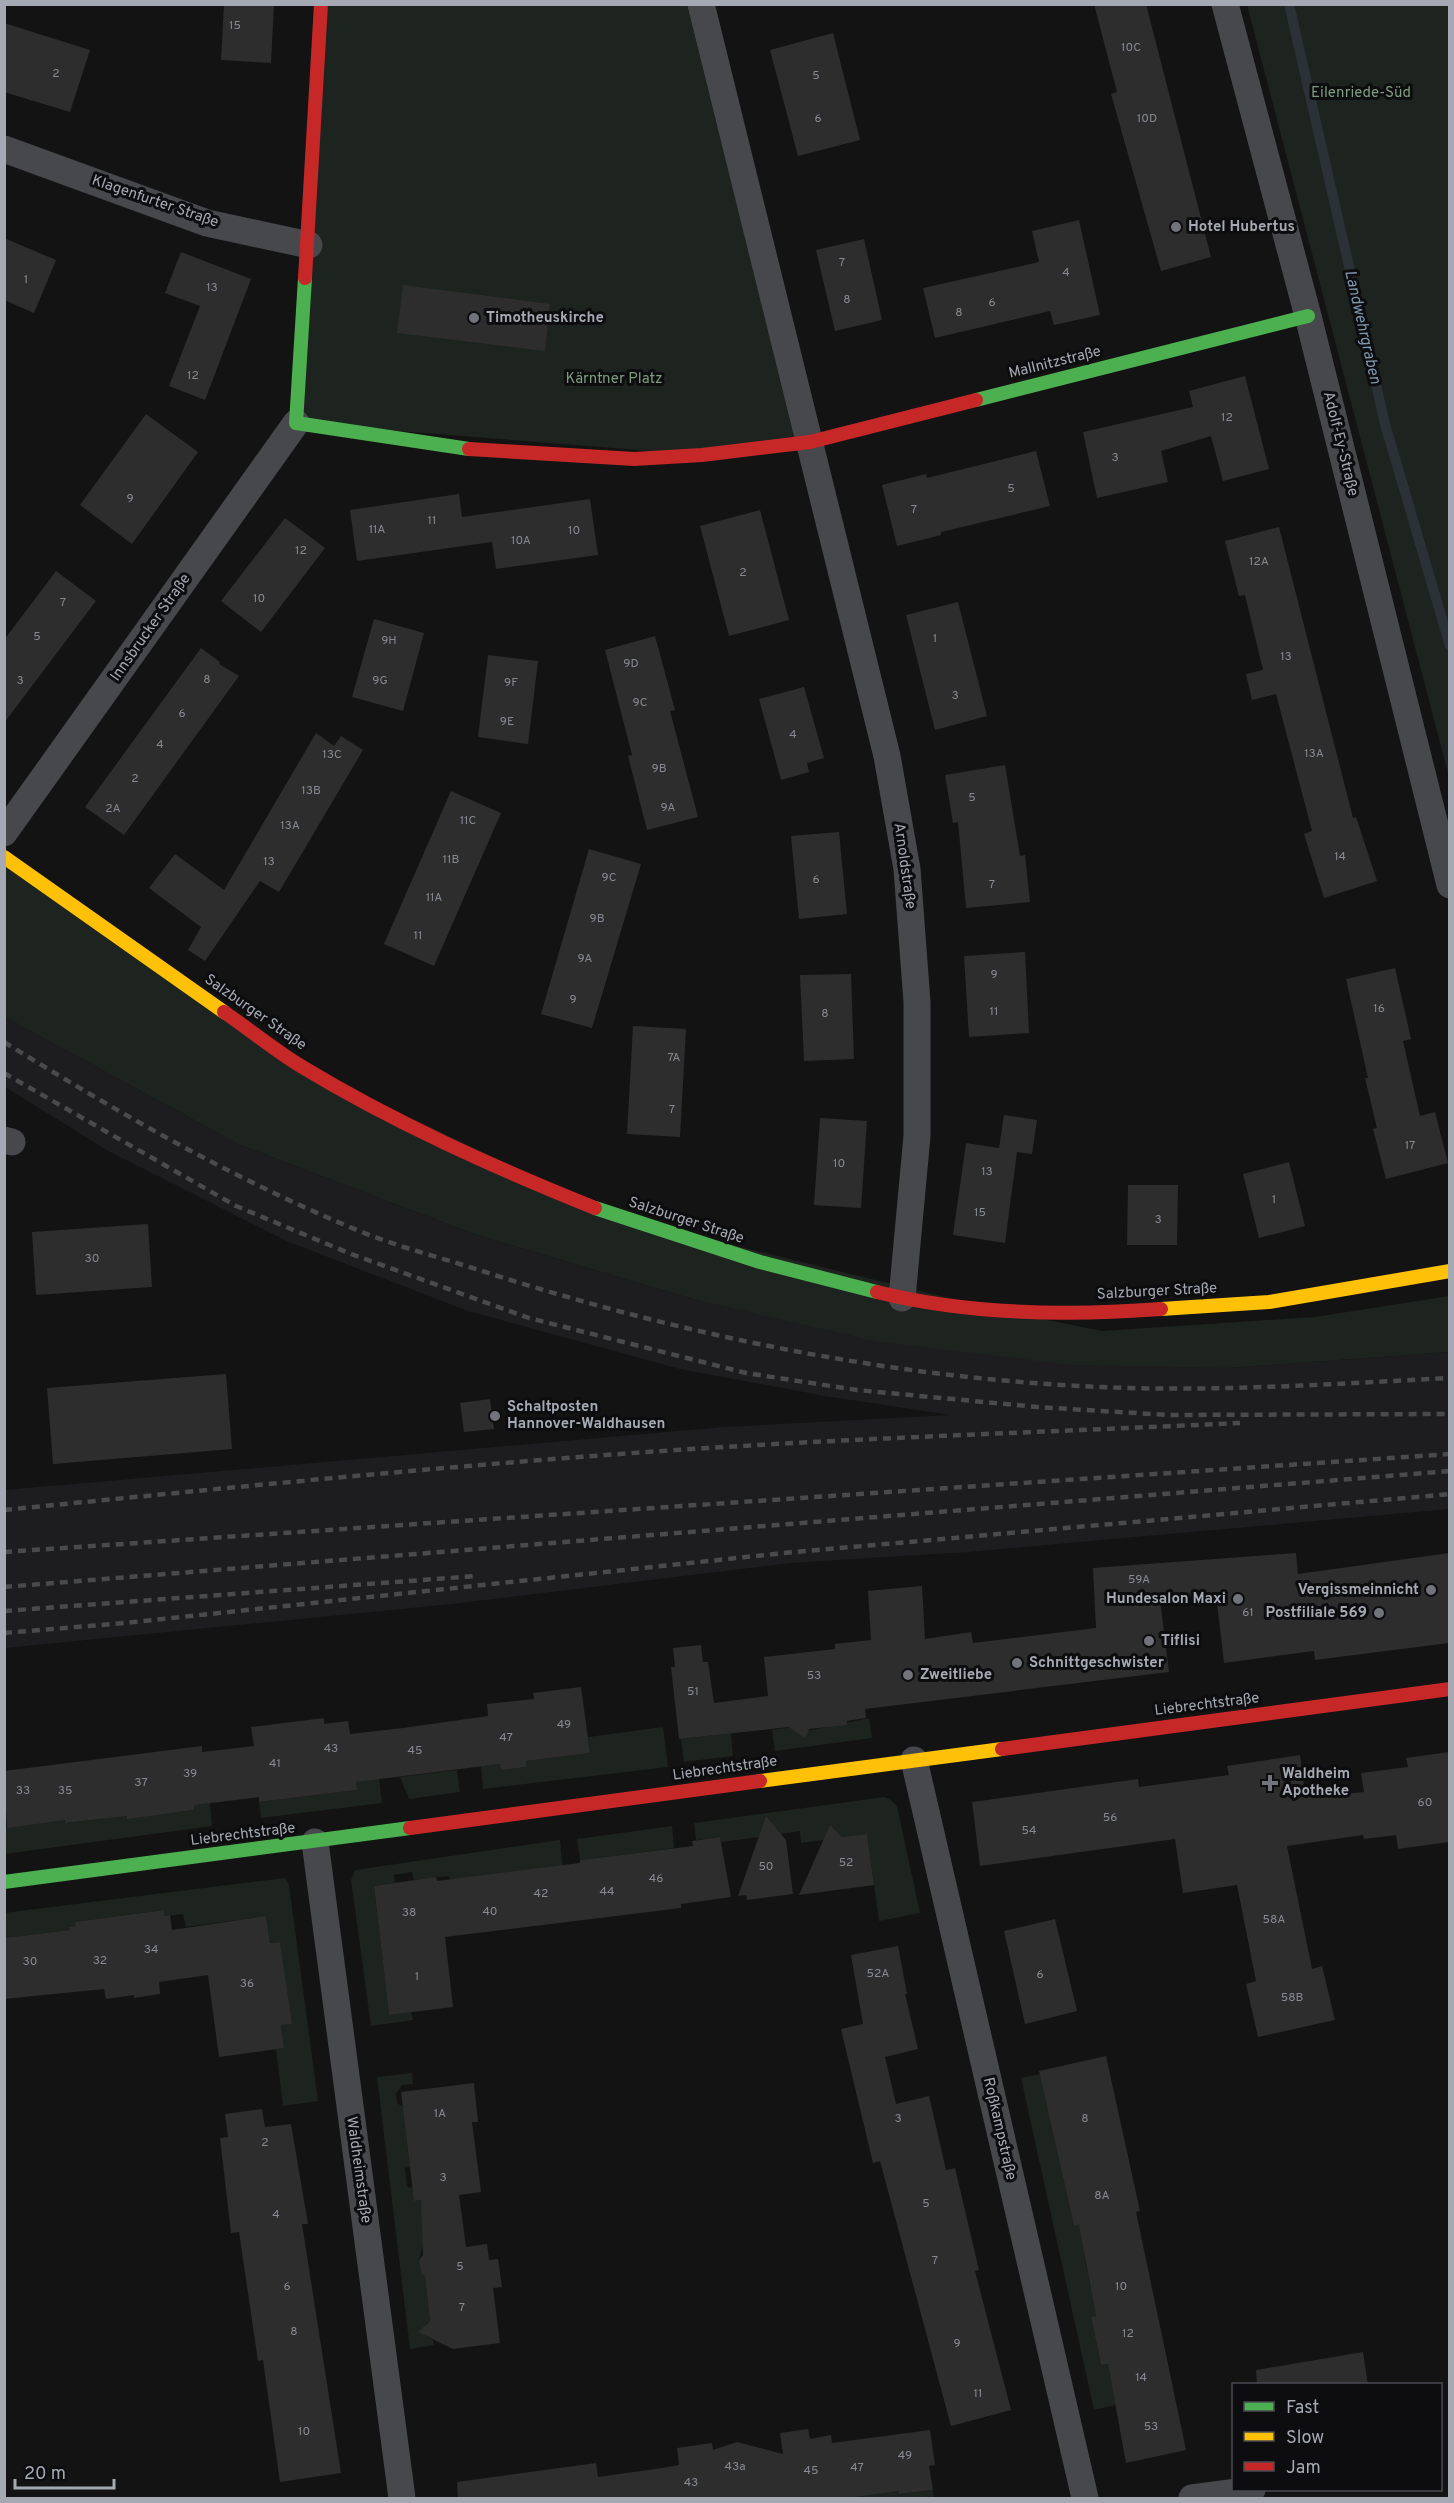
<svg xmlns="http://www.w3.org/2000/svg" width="1454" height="2503" viewBox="0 0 1454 2503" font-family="Overpass,sans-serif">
  <rect width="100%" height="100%" fill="#131313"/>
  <path fill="#1d1d1f" d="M5,1017L240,1145L474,1234L693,1299L1229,1368L1449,1352V1509L969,1552L790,1563L452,1604L5,1648V1490L724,1427L950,1415L825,1396L680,1369L468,1311L289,1242L110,1152L5,1087Z"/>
  <path fill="#1d231e" d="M321,5H701L810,442L702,455L296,423Z
    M1247,5H1449V777Z
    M4,857L298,1064L618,1217L1002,1311L1102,1331L1315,1317L1449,1296V1352L1229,1368L1072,1365L879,1342L693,1299L474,1234L240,1145L5,1017Z
    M869,1718L872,1738L775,1751L772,1730L792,1727L808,1731Z
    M663,1727L668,1767L483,1789L481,1766L500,1764L501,1770L526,1767V1761L590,1753L588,1737Z
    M731,1733L733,1756L684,1762L681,1739Z
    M457,1770L460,1792L409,1799L400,1777Z
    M379,1778L382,1803L261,1818L259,1802L357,1790L356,1782Z
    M884,1797L890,1799L897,1806L920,1913L879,1921L867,1834L842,1837L838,1833L826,1835L823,1840L801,1843L800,1831L781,1834L775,1827L762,1829L759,1837L721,1842L720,1837L696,1840L694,1823Z
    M210,1803L212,1826L5,1854L4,1828L64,1815L66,1823L127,1816V1818L177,1808L181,1812L193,1810L195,1805Z
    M672,1826L674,1848L580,1860L577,1839Z
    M560,1840L564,1882L450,1879L449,1876L414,1880L412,1872L394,1875L395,1883L374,1886L389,2015L411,2012L413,2020L371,2026L351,1880L355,1870Z
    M285,1878L289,1885L318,2101L283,2106L276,2049L284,2048L281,2025L291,2024L280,1942L270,1943L266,1916L186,1927L183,1914L164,1916L163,1910L76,1922V1926L70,1927V1930L5,1938L4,1913Z
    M412,2073L413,2084L402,2085L396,2094L397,2103L403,2107L410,2167L405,2168L407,2187L413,2188L415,2201L435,2198L419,2260L421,2274L425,2276L430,2321L425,2325L427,2337L433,2340L434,2345L410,2349L377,2077Z
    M1040,2074L1074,2226L1097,2221L1105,2248L1084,2254L1096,2316L1091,2317L1101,2365L1108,2364L1116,2405L1094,2410L1021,2078Z
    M933,2490L934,2498H840L899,2491L900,2494Z"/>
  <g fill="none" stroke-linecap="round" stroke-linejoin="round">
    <path stroke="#2b3237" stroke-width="10" d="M1289,4L1385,424L1450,646"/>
  </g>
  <path fill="#2d2d2e" d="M224,4H274L271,63L221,60Z
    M1094,4H1146L1211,257L1161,271L1111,94L1117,92Z
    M4,23L90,50L70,112L4,92Z
    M833,33L860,140L798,156L770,50Z
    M1079,220L1100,315L1054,325L1050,311L935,338L923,288L1039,262L1032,231Z
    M4,238L56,260L34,313L4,300Z
    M864,239L882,320L835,331L816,250Z
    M181,252L251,279L205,400L169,386L200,306L165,293Z
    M403,285L550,304L545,351L397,333Z
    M1245,376L1269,469L1223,481L1211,436L1161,451L1168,482L1097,498L1083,432L1193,407L1189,391Z
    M146,414L198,452L132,544L80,505Z
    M1036,451L1050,506L941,532V535L897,546L882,485L926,474L927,478Z
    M459,494L462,517L590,499L598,555L496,569L492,542L357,561L350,510Z
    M760,510L789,620L729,636L700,526Z
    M285,518L325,548L261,632L221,601Z
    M1279,527L1353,818L1356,817L1377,881L1324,898L1304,834L1312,831L1276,694L1252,700L1246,674L1263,670L1245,595L1239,596L1225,541Z
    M56,571L96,601L4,723V640Z
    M958,602L987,716L935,730L906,615Z
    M374,619L424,633L403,711L352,697Z
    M655,636L675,710L670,711L698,817L647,830L628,756L632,755L605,650Z
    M201,648L220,662L219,664L239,676L124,835L85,807Z
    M488,655L538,661L528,744L478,737Z
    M804,687L824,758L807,763L809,772L781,780L759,699Z
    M316,733L334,746L341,736L363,750L279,892L260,881L205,961L188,950L201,927L149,888L175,854L224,890Z
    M1005,765L1020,856L1025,855L1030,902L966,908L958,822L953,823L945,775Z
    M451,791L501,813L434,966L384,944Z
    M839,832L847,914L799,919L791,836Z
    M589,849L641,864L592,1028L541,1014Z
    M1025,952L1029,1033L969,1037L964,956Z
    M1395,968L1411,1039L1403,1041L1420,1116L1435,1112L1448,1163L1386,1179L1373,1129L1377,1128L1365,1078H1368L1346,979Z
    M851,974L854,1059L804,1061L800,975Z
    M633,1026L686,1029L680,1137L627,1134Z
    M1004,1115L1037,1120L1032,1154L1017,1152L1005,1243L953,1235L966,1143L999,1148Z
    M820,1118L867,1121L861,1208L814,1205Z
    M1289,1162L1305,1226L1259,1238L1243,1174Z
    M1128,1185H1178L1177,1245H1127Z
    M148,1224L152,1287L36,1295L32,1232Z
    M226,1374L232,1449L53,1464L47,1388Z
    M490,1399L494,1429L464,1432L460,1403Z
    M1296,1553L1298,1574L1449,1553V1643L1315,1660L1314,1651L1224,1663L1216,1594L1160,1599L1169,1672L865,1709L866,1718L847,1721V1725L809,1729L805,1738L789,1727L679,1739L671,1667H675L673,1648L701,1645L703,1662H708L714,1703L768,1696L764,1657L835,1649V1644L871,1640L868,1591L922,1586L925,1639L971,1632L973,1643L1096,1628L1093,1568Z
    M581,1687L590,1753L526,1761V1767L501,1770L500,1764L356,1782L357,1790L259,1802V1797L195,1805L193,1810L127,1819V1816L65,1823V1820L7,1828L4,1771L202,1746V1752L254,1746L251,1727L324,1718V1724L348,1721L350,1734L403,1728L488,1716L487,1704L534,1699L533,1693Z
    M1449,1752V1842L1398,1849L1396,1835L1364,1839L1363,1835L1287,1846L1312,1969L1322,1966L1335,2020L1258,2037L1246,1984L1256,1981L1237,1885L1183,1893L1175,1839L980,1866L972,1802L1138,1779L1139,1787L1229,1775L1227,1766L1300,1755L1304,1786L1312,1785L1314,1797L1364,1792L1361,1773L1408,1767L1406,1758Z
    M766,1816L786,1840L793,1894L747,1900L746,1895L738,1896Z
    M830,1825L842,1837L867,1834L874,1885L799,1895Z
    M720,1837L731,1897L681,1904V1908L445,1937L453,2007L389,2015L374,1886L436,1877L437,1881L580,1863V1860L693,1846L692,1841Z
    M164,1910V1916L170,1915L172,1930L266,1916L270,1943L280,1942L292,2024L281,2025L284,2048L219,2057L208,1975L159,1982L160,1994L134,1998V1995L106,1999L104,1989L4,1999V1938L70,1930L69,1927L76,1926L75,1922Z
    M1055,1919L1077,2011L1025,2024L1004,1931Z
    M898,1946L907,1994H905L918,2049L885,2057L896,2104L929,2096L946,2170L955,2168L979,2270L975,2271L1011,2410L951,2426L880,2161L873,2163L841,2029L863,2024L851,1955Z
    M1106,2056L1140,2211L1136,2212L1186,2450L1126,2463L1108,2364L1101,2365L1091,2317L1096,2316L1079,2225L1074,2226L1039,2071Z
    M474,2083L478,2122H472L481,2192L459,2195L466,2247L487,2244L489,2260L498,2259L502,2287L493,2288L500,2343L453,2349L418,2332L430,2321L425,2276L421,2274L419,2260L423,2255L421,2200L414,2201L401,2092Z
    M262,2109L265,2127L291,2124L308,2224H302L341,2473L280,2482L263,2360L258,2361L239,2232L231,2233L220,2138L228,2137L225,2114Z
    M1363,2352L1368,2385H1257L1256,2370Z
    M808,2429L810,2439L831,2435L832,2443L930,2430L935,2465L929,2466L933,2490L899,2494V2491L840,2499H458L457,2482L596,2463L598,2477L662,2468L679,2465L677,2448L712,2443L713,2450L737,2442L783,2454L780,2433Z"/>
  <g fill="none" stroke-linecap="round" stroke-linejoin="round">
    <path stroke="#47484c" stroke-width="27" d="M701,4L887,756L907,869L917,1002V1136L902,1298
      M1225,4L1308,316L1450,885
      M4,149L207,223L309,245
      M4,833L296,423
      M4,1140L12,1142
      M914,1760L1085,2498
      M315,1842L402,2498
      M1192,2498L1252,2490"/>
    <path stroke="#4caf50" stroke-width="14" d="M305,278L296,423L469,449
      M976,400L1308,316
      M595,1208L760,1262L877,1292
      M4,1882L410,1828"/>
    <path stroke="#ffc107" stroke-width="14" d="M4,857L224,1012
      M1161,1309L1269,1302L1450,1271
      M760,1781L1002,1749"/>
    <path stroke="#c62828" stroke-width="14" d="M305,278L321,4
      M469,449L634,459L702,455L810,442L976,400
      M224,1012C249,1029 273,1049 299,1065C393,1122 493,1167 595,1208
      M877,1292C969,1315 1067,1316 1161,1309
      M1002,1749L1450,1689
      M410,1828L760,1781"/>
    <path stroke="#494a4c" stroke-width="4.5" stroke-dasharray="8 6" stroke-linecap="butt" d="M4,1042C117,1112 230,1177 352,1228C394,1246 439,1257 482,1271C681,1335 891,1378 1100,1387C1216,1392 1334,1384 1450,1378
      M4,1073L236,1206L351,1254L529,1318L746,1373L857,1390L1037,1407L1168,1415L1450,1414
      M4,1510C205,1490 405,1470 606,1455C817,1439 1029,1433 1240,1423
      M4,1552L1450,1454
      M4,1587L1450,1471
      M4,1611L476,1576
      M4,1633L125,1623L784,1553L1450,1494"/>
  </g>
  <g fill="#72747b" stroke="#0d0d0f" stroke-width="2">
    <circle cx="1176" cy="227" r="6"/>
    <circle cx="474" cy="318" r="6"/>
    <circle cx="495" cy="1416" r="6"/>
    <circle cx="1431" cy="1590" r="6"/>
    <circle cx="1238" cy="1599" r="6"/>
    <circle cx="1379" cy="1613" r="6"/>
    <circle cx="1149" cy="1641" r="6"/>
    <circle cx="1017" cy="1663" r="6"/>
    <circle cx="908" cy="1675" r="6"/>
    <path d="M1267 1774h6v6h6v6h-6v6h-6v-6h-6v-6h6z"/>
  </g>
  <g text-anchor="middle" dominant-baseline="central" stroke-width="6" stroke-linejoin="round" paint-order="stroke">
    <g font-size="12" fill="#878a92">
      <text x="235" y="26">15</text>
      <text x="1131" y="48">10C</text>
      <text x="56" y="74">2</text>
      <text x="816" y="76">5</text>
      <text x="818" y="119">6</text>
      <text x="1147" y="119">10D</text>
      <text x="842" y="263">7</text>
      <text x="1066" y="273">4</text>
      <text x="26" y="280">1</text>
      <text x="212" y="288">13</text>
      <text x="847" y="300">8</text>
      <text x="992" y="303">6</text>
      <text x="959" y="313">8</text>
      <text x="193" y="376">12</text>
      <text x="1227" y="418">12</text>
      <text x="1115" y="458">3</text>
      <text x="1011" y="489">5</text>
      <text x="130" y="499">9</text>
      <text x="914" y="510">7</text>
      <text x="432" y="521">11</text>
      <text x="377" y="530">11A</text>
      <text x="574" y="531">10</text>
      <text x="521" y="541">10A</text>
      <text x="301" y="551">12</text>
      <text x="1259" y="562">12A</text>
      <text x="743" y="573">2</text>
      <text x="259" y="599">10</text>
      <text x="63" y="603">7</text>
      <text x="37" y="637">5</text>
      <text x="935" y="639">1</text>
      <text x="389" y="641">9H</text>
      <text x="1286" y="657">13</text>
      <text x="631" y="664">9D</text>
      <text x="207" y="680">8</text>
      <text x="20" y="681">3</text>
      <text x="380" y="681">9G</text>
      <text x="511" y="683">9F</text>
      <text x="955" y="696">3</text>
      <text x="640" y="703">9C</text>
      <text x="182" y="714">6</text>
      <text x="507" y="722">9E</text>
      <text x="793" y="735">4</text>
      <text x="160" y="745">4</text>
      <text x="1314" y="754">13A</text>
      <text x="332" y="755">13C</text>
      <text x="659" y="769">9B</text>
      <text x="135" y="779">2</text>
      <text x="311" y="791">13B</text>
      <text x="972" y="798">5</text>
      <text x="668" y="808">9A</text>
      <text x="113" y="809">2A</text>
      <text x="468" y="821">11C</text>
      <text x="290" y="826">13A</text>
      <text x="1340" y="857">14</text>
      <text x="451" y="860">11B</text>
      <text x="269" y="862">13</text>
      <text x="609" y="878">9C</text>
      <text x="816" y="880">6</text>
      <text x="992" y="885">7</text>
      <text x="434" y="898">11A</text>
      <text x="597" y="919">9B</text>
      <text x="418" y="936">11</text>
      <text x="585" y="959">9A</text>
      <text x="994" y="975">9</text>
      <text x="573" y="1000">9</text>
      <text x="1379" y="1009">16</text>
      <text x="994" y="1012">11</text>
      <text x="825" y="1014">8</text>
      <text x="674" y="1058">7A</text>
      <text x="672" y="1110">7</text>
      <text x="1410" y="1146">17</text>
      <text x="839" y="1164">10</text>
      <text x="987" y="1172">13</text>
      <text x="1274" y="1200">1</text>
      <text x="980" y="1213">15</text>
      <text x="1158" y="1220">3</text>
      <text x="92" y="1259">30</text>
      <text x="1139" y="1580">59A</text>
      <text x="1248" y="1613">61</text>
      <text x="814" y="1676">53</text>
      <text x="693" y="1692">51</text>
      <text x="564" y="1725">49</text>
      <text x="506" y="1738">47</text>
      <text x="331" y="1749">43</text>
      <text x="415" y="1751">45</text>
      <text x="275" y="1764">41</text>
      <text x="190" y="1774">39</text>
      <text x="141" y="1783">37</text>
      <text x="23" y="1791">33</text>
      <text x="65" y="1791">35</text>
      <text x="1425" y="1803">60</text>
      <text x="1110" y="1818">56</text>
      <text x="1029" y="1831">54</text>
      <text x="846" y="1863">52</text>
      <text x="766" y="1867">50</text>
      <text x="656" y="1879">46</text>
      <text x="607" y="1892">44</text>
      <text x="541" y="1894">42</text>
      <text x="490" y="1912">40</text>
      <text x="409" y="1913">38</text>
      <text x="1274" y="1920">58A</text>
      <text x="151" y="1950">34</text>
      <text x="100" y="1961">32</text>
      <text x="30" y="1962">30</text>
      <text x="878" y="1974">52A</text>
      <text x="1040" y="1975">6</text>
      <text x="417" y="1977">1</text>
      <text x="247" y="1984">36</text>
      <text x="1292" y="1998">58B</text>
      <text x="440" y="2114">1A</text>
      <text x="898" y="2119">3</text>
      <text x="1085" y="2119">8</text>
      <text x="265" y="2143">2</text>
      <text x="443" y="2178">3</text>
      <text x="1102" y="2196">8A</text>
      <text x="926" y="2204">5</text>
      <text x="276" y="2215">4</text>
      <text x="935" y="2261">7</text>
      <text x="460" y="2267">5</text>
      <text x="287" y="2287">6</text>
      <text x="1121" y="2287">10</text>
      <text x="462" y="2308">7</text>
      <text x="294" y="2332">8</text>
      <text x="1128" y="2334">12</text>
      <text x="957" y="2344">9</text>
      <text x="1141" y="2378">14</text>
      <text x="978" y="2394">11</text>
      <text x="1151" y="2427">53</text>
      <text x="304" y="2432">10</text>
      <text x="905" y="2456">49</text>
      <text x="735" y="2467">43a</text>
      <text x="857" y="2468">47</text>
      <text x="811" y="2471">45</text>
      <text x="691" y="2483">43</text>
    </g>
    <g font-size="15" fill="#7d9d7f" stroke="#0d0d0f">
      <text x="1361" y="93">Eilenriede-Süd</text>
      <text x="614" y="379">Kärntner Platz</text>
    </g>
    <g font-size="15" fill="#a5a9b3" stroke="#0d0d0f">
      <text transform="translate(155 202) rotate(19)">Klagenfurter Straße</text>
      <text transform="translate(1055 363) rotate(-14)">Mallnitzstraße</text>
      <text transform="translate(1340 444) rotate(76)">Adolf-Ey-Straße</text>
      <text transform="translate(151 628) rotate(-55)">Innsbrucker Straße</text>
      <text transform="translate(904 866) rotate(82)">Arnoldstraße</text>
      <text transform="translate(255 1013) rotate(35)">Salzburger Straße</text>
      <text transform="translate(686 1221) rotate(18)">Salzburger Straße</text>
      <text transform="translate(1157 1292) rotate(-3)">Salzburger Straße</text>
      <text transform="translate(1207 1705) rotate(-7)">Liebrechtstraße</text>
      <text transform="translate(725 1769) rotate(-8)">Liebrechtstraße</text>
      <text transform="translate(243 1835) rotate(-7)">Liebrechtstraße</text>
      <text transform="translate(999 2129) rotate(77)">Roßkampstraße</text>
      <text transform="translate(358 2170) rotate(82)">Waldheimstraße</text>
    </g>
    <g font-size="15" font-weight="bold" fill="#a5a9b3" stroke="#0d0d0f" text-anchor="start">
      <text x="1188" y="227">Hotel Hubertus</text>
      <text x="486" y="318">Timotheuskirche</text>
      <text x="507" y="1407">Schaltposten<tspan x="507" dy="17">Hannover-Waldhausen</tspan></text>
      <text x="1419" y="1590" text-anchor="end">Vergissmeinnicht</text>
      <text x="1226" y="1599" text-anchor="end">Hundesalon Maxi</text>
      <text x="1367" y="1613" text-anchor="end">Postfiliale 569</text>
      <text x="1161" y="1641">Tiflisi</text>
      <text x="1029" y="1663">Schnittgeschwister</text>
      <text x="920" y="1675">Zweitliebe</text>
      <text x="1282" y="1774">Waldheim<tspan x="1282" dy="17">Apotheke</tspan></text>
    </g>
    <g font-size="16" font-style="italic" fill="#7e97ac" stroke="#0d0d0f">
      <text transform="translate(1362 327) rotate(77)">Landwehrgraben</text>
    </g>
  </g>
  <rect width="1454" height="2503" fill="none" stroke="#a5a9b3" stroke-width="12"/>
  <rect x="1232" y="2383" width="210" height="108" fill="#0d0d0f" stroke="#4a4b51" stroke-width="1.5"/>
  <rect x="1244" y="2402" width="30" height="9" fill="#4caf50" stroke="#4a4b51" stroke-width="1.5"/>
  <text x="1286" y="2413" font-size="18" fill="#a5a9b3">Fast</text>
  <rect x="1244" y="2432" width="30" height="9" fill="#ffc107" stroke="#4a4b51" stroke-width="1.5"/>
  <text x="1286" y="2443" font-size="18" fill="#a5a9b3">Slow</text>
  <rect x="1244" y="2462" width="30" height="9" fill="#c62828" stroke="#4a4b51" stroke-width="1.5"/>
  <text x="1286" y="2473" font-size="18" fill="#a5a9b3">Jam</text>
  <path d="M15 2479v9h99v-9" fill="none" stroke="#a5a9b3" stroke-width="3"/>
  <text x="24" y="2479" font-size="18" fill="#a5a9b3" stroke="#0d0d0f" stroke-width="4.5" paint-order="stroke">20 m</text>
</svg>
